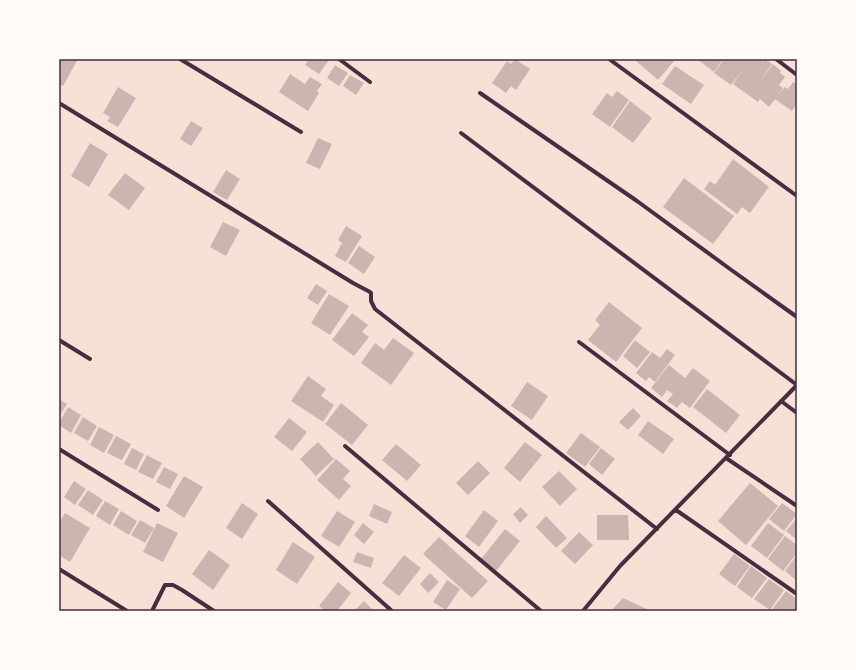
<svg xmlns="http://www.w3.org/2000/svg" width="856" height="670" viewBox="0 0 856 670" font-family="'DejaVu Sans',sans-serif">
  <rect width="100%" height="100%" fill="#f7e1d7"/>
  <path fill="#ccb4b1" d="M59,59H78L63,86L59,84Z
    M309,59H328L329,60L319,74L305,65Z
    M515,59L530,69L516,90L511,86L506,93L492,83L507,61L511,64Z
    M636,59H672L674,61L658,80L635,60Z
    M697,59H723L714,72Z
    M724,59H759L763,62L765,59L772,64L758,84L773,64L781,71L780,73L785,77L779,85L783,88L777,96L785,87L788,89L793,82L797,85V104L792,111L775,99L769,107L760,99L758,102L733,84L744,68L731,85L714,73Z
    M335,65L348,73L339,86L327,78Z
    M675,66L704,85L691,104L662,84Z
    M290,74L305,84L310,77L322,84L317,91L319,93L308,111L279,92Z
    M350,75L364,83L356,95L343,86Z
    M118,87L136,98L118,127L107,121L110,117L103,113Z
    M617,91L629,100L610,127L592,114L607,93L612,97Z
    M630,101L652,118L633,143L612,127Z
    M191,121L203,128L191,146L180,139Z
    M318,138L332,144L320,169L306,163Z
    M90,143L108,154L89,187L71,176Z
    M733,159L769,187L750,213L742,207L737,214L704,189L710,181L715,185Z
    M226,170L240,179L227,200L213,192Z
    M125,173L145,188L129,210L108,195Z
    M684,178L734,216L713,244L663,207Z
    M223,222L240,230L226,256L210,247Z
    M346,226L362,236L346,262L335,256L342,243L338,240Z
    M359,246L375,257L364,274L348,263Z
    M316,284L327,291L318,305L307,298Z
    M329,294L349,306L330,335L311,323Z
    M609,302L642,328L616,362L588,340L600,325L595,320Z
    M352,313L368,325L362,332L369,337L354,356L332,340Z
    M393,338L414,353L391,385L361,363L375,343L384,350Z
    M635,340L650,352L637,368L623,356Z
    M667,349L675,355L655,382L649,377L646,381L636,373L652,352L660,358Z
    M669,365L685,378L693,368L710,381L690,408L682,402L677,408L667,401L673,394L667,390L662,397L651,388Z
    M308,376L326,389L321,396L334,405L323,422L291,401Z
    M527,382L548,396L532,420L511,406Z
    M707,389L740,415L726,433L693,407Z
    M59,399L67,404L59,417Z
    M341,403L368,425L352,445L325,424Z
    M68,407L81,415L71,433L59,425V423Z
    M633,408L641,416L628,430L619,422Z
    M83,417L97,426L88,441L74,433Z
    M289,418L307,432L292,451L274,437Z
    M648,421L674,439L663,454L638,435Z
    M99,427L114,435L104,453L90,445Z
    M581,433L600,447L585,467L566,453Z
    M116,436L131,444L122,460L107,453Z
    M318,442L334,459L316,476L300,459Z
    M525,442L542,455L520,482L504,468Z
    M396,444L421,465L407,481L382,460Z
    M132,448L144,454L136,470L124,464Z
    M601,448L615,459L602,475L589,464Z
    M147,455L162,463L153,479L138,472Z
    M336,459L350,471L343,479L351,486L339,500L317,480Z
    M478,461L490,473L468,495L456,483Z
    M164,467L178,474L170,489L156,482Z
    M559,471L577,489L560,506L542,487Z
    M184,476L203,487L184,518L166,506Z
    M74,481L86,489L75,505L64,497Z
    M750,483L778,506L746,545L718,521Z
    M88,490L103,500L93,515L78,505Z
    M105,501L119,509L110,525L96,516Z
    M242,503L258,514L242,539L226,528Z
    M782,503L797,514L784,531L769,519Z
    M374,504L392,512L387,524L369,516Z
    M521,507L528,515L520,523L513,514Z
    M484,510L498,521L479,547L465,536Z
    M121,511L137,521L129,535L113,525Z
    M337,511L355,522L339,547L321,536Z
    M65,513L90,528L70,562L59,555V523Z
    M597,515H628L629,540H597Z
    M546,516L567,538L556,548L536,527Z
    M797,518V540L786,531Z
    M140,520L154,528L145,543L131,535Z
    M157,523L178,533L163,562L143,552Z
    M363,523L374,532L364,544L354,535Z
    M768,523L784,535L767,558L751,546Z
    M505,529L520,541L496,571L481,559Z
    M579,532L593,545L575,564L561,551Z
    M785,536L797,545V553L783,571L768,559Z
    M439,537L488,581L472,598L423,554Z
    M293,542L315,557L297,584L276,570Z
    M209,550L230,565L213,590L192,574Z
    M357,552L374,558L371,568L353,562Z
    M734,554L750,566L735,586L719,574Z
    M404,555L421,568L399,596L382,583Z
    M797,555V581L785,571Z
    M751,566L767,578L752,598L737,587Z
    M430,573L439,582L428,593L420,584Z
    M769,579L784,590L770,610L754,599Z
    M447,580L460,589L446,610L433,602Z
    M338,582L351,593L337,611H325L319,606Z
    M786,591L797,599V609L795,611H771Z
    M623,598L651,611H611Z
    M364,601L374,611H354Z"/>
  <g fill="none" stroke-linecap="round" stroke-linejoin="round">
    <path stroke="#4a2c40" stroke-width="4" d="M180,59L301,132
      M339,59L370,82
      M609,59L797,196
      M776,59L797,75
      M480,93L637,201L730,269L797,317
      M59,103L353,283L370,292L371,293V301L375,309L657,529
      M461,133L797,385
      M59,340L90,359
      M579,342L730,455
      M781,401L797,413
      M345,446L541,611
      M59,449L158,510
      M726,458L797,506
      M268,501L392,611
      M676,510L797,594
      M59,569L127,611
      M152,611L165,585H173L182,590L214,611
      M583,611L620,566L797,385"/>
  </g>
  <rect width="856" height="670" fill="none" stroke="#fffaf5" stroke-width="120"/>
  <rect x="60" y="60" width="736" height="550" fill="none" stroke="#4a2c40" stroke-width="1.5"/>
</svg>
